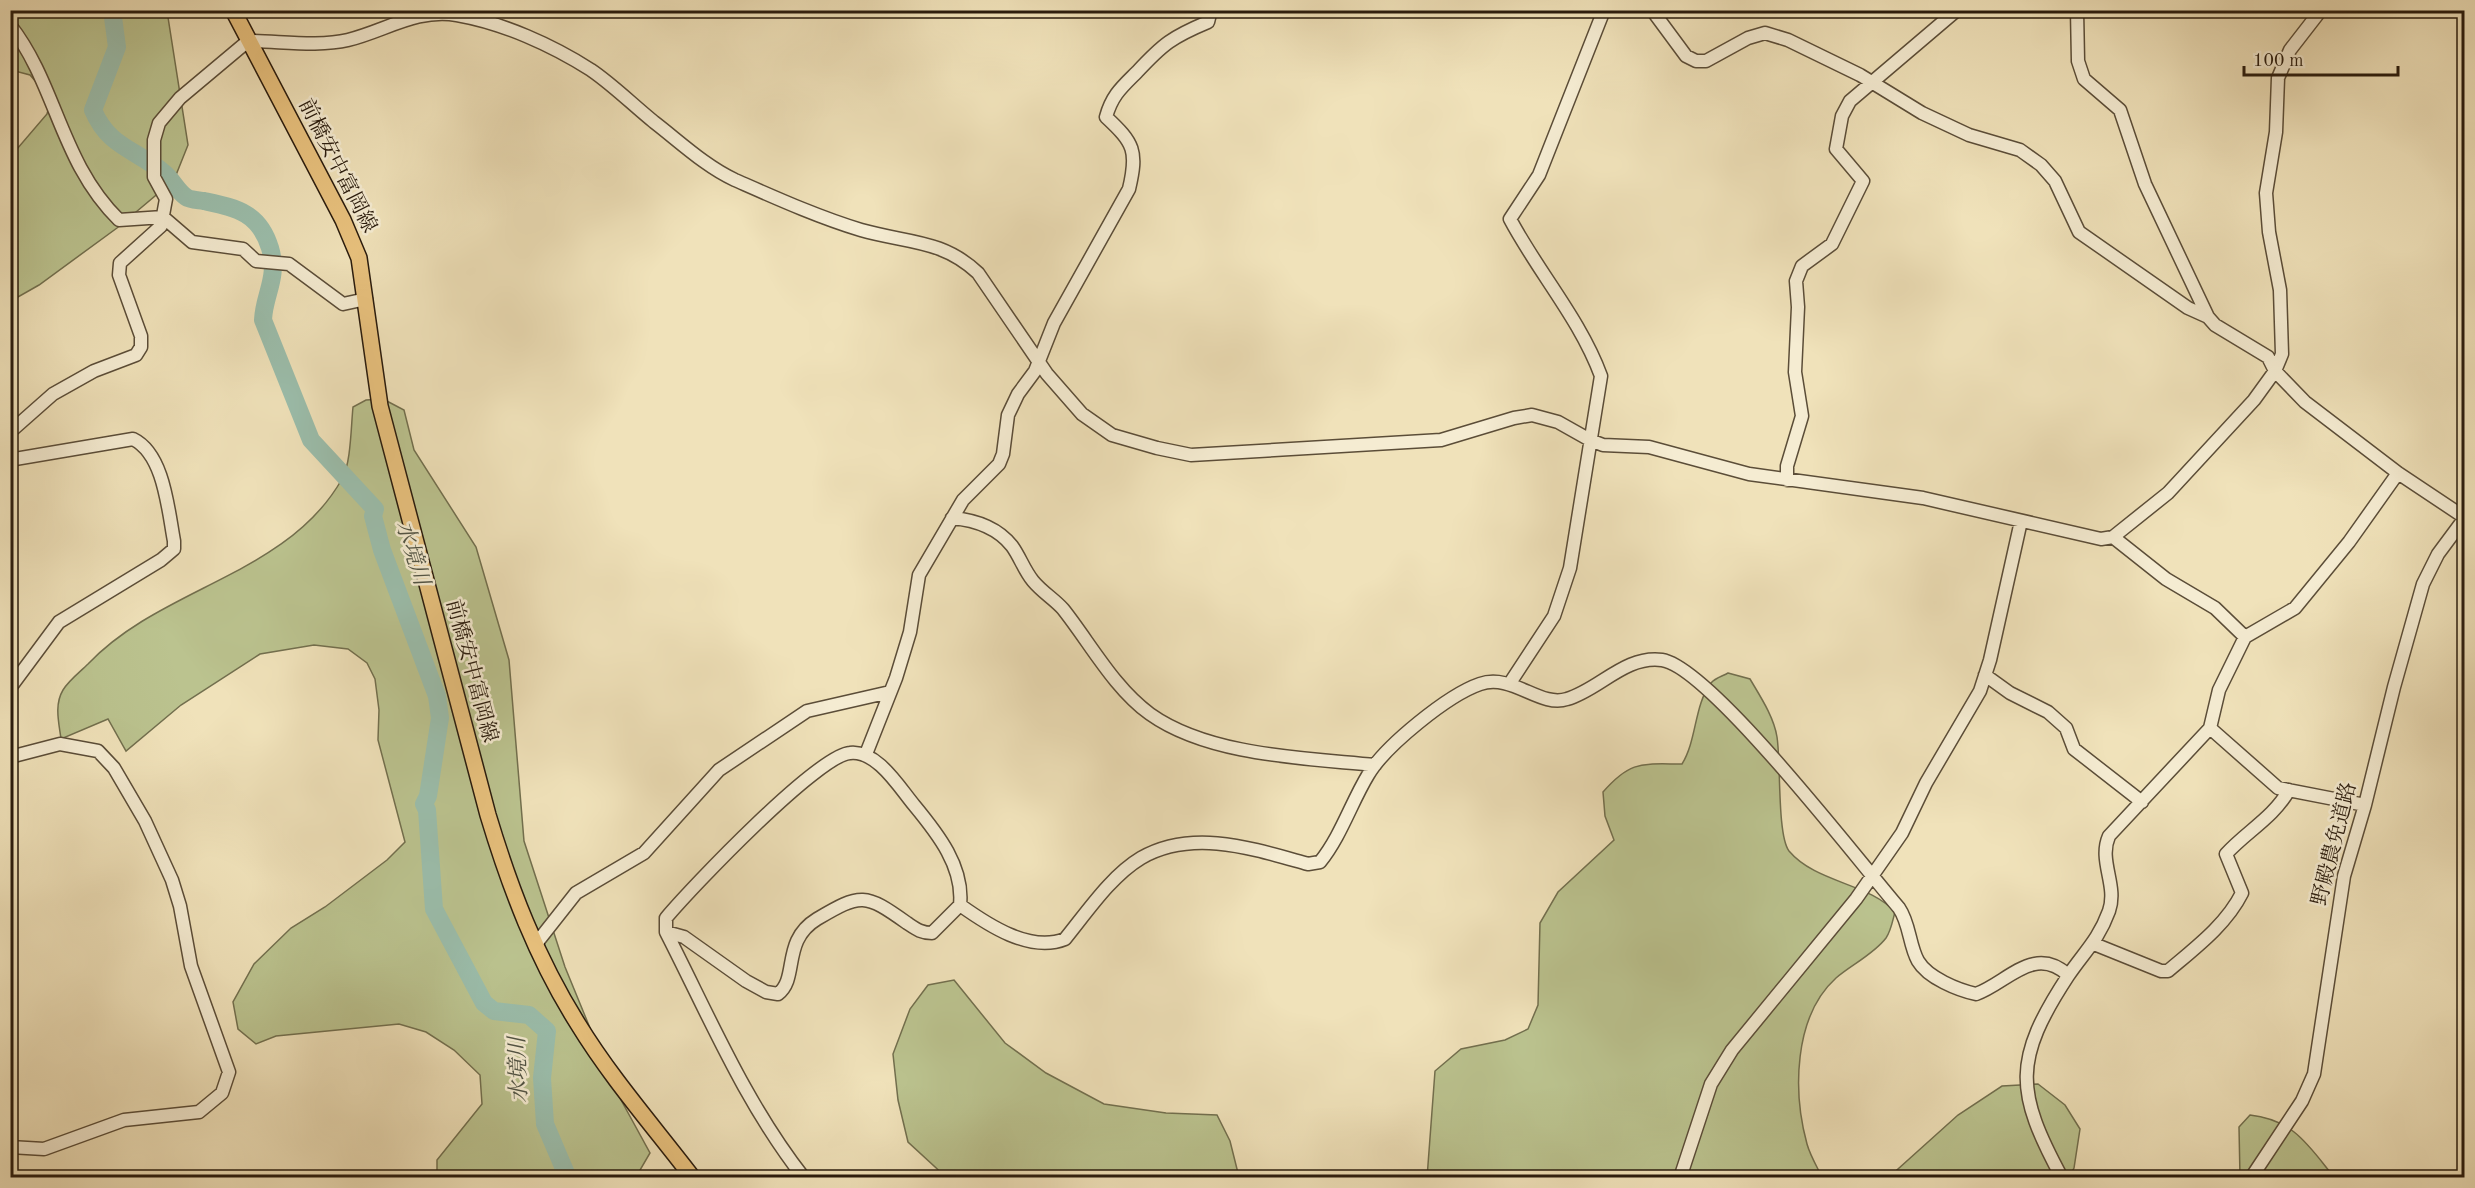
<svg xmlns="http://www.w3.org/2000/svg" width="2475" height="1188" viewBox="0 0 2475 1188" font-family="'Old Standard TT','Noto Serif JP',serif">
  <rect width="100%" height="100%" fill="#f0e2ba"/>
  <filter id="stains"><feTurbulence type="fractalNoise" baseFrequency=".00333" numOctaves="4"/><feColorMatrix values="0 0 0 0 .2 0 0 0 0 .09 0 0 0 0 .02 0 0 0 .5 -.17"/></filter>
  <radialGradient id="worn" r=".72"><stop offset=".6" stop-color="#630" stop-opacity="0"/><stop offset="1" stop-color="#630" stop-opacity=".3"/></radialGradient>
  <path fill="#bbc38f" stroke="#726f4e" stroke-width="1.5" d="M11,11H167L188,145L174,180L117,228L39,285L11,301V156L47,114L51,99L30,75L11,70Z
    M383,399L404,410L414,450L476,547L509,660L524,841L565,967L615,1089L650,1153L636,1177H437V1160L482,1104L480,1075L454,1050L426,1032L399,1024L276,1036L256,1044L238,1029L233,1002L254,964L291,928L325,907L387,860L405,842L378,740L379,710L375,679L367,663L348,649L314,645L260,654L181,705L126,751L108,719L61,739C59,723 54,705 63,690C69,680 80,672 88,664C162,586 287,576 342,479C351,464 351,426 353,407L366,400Z
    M1728,673L1750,679C1760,696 1774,717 1777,737C1781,761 1777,835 1789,851C1816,883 1869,883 1895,912C1893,919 1891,931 1886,938C1874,954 1851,965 1836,978C1793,1017 1793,1093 1807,1144C1810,1155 1817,1167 1822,1177L1427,1178L1435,1071L1461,1049L1505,1040L1528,1029L1538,1005L1540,923L1558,892L1614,840L1605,816L1603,792C1631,760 1642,764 1682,764C1697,740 1694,705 1711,683C1715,678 1723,676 1728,673Z
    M954,980L1005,1043L1046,1073L1104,1104L1166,1113L1217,1115L1230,1141L1239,1177H946L908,1142L898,1100L893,1054L910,1009L928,985Z
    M2038,1084L2065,1105L2080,1129L2074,1168L2069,1177L1888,1178L1958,1115L2002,1086Z
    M2250,1115C2294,1120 2308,1145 2334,1177H2240L2239,1127Z"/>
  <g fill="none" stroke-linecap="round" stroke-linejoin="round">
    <path stroke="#9bbeac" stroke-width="18" d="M112,10L117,47L93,110C109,148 136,149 164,173C172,179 177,191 186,197C190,200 198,200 204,201C236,208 259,212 270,248C279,278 264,294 263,320L311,440L375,509L373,516L382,550L437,696L440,718L428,796L424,804L427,810L434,909L484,1003L494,1011L529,1015L547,1031L542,1078L545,1124L568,1178"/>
    <defs>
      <path id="minor" d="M1652,10L1686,56L1696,61H1706L1748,38L1765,33L1788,40L1860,75L1922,113L1969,135L2020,150L2041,165L2055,181L2079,232L2188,308L2208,317
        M2077,10L2078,61L2084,79L2120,110L2145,184L2208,317L2215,325L2268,357L2275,371L2305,402L2398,473L2464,517
        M480,20L488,14L503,10
        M10,25C57,85 60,162 119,220L163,217L192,242L243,249L256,261L289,264L343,304L366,299
        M10,432L53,394L94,371L136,355L141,347V336L119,275L120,263L161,226L166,199L154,177V140L159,123L180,98L248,41C279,41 319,47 348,40C385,31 417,8 457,15C503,23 552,45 591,70C613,85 633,105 654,122C680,142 705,166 735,180C776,198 818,217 861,230C906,243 942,239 978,273L1047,374L1082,414L1112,435L1157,448L1191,455L1441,440L1514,418L1532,415L1558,422L1590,440L1603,445L1649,447L1749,474L1923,498L2101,539L2113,537L2168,493L2254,400L2275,371L2282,354L2280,290L2269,232L2266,193L2276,132L2278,78L2290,50L2321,10
        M10,453L15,459L133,439C164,454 168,509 174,541V549L161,560L59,622L10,688
        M1787,480V466L1802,416L1795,372L1798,307L1796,281L1802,266L1832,244L1863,181L1836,149L1842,116L1850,101L1957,10
        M952,518C975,520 997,527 1012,546C1020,557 1024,570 1033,581C1042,592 1054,599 1063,609C1090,643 1114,688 1150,714C1209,756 1305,758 1375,765
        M2113,537L2166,579L2215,608L2245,637
        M1985,675L2010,693L2048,712L2066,728L2074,749L2142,802
        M1510,683L1554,616L1570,568L1601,376C1580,319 1538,272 1510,219L1539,175L1604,10
        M2210,728L2278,788L2365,805
        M866,754L896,678L910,632L919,575L963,500L999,464L1003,454L1008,415L1018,394L1035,371L1054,323L1129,189C1138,151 1134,143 1106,117C1112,95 1122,87 1137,72C1163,44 1172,37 1208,22L1211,10
        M10,757L60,744L98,751L114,768L145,821L172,880L180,906L191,966L229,1072L222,1093L199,1112L124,1120L44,1149L10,1147
        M960,905C988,925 1030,953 1065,939C1087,912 1111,876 1141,858C1193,828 1254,849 1308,864L1320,862C1341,836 1351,803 1368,775C1385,746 1448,695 1480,684C1512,673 1540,708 1567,699C1599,690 1625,655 1662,660C1710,667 1860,863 1899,908C1910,924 1909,945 1918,961C1928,978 1958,990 1976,994C2007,983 2034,944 2068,975
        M666,932L684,937L746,981L766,992L778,994C799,978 781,941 817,919C861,893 865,893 907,923C916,929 921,933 932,933L960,905C964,867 938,834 914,805C899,787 877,750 850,753C818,755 692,887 666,918V932C709,1016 745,1103 804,1178
        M2094,944L2161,971H2168C2195,948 2226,925 2242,893L2226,854C2247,831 2273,818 2289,790
        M535,945L576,893L644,853L719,770L807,711L890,692
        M1680,1178L1711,1084L1732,1050L1856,899L1902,833L1926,783L1980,691L1990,660L2021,521
        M2062,1178C2015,1091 2013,1060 2068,976C2084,952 2098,941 2109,911C2118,885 2098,861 2109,836L2210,728L2219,690L2245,637L2295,608L2349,542L2398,473
        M2251,1178L2302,1101L2314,1074L2344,876L2365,805L2394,687L2423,584L2438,554L2464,519"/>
      <path id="major" d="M233,10L343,220L359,258L380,406L488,815C510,888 537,959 578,1024C611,1078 654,1127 693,1178"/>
    </defs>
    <use href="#minor" stroke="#5b4d38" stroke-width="15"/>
    <use href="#major" stroke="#291b0d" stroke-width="18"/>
    <use href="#minor" stroke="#f5ecd2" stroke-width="12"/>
    <use href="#major" stroke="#e8c17d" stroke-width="15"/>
  </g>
  <g text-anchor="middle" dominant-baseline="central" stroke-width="5" stroke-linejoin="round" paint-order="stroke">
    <g font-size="21" fill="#291b0d" stroke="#f5ecd2">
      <text transform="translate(337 166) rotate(63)">前橋安中富岡線</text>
      <text transform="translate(471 671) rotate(75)">前橋安中富岡線</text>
      <text transform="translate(2335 844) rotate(-76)">野殿農免道路</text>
    </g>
    <g font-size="22" font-style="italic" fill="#515445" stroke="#f5ecd2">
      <text transform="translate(412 553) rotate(73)">水境川</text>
      <text transform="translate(519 1070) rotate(-92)">水境川</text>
    </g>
  </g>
  <rect width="2475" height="1188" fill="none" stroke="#f0e2ba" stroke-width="36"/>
  <rect x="12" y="12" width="2451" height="1164" fill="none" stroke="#291b0d" stroke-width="3"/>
  <rect x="18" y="18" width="2439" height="1152" fill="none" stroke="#291b0d" stroke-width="1.5"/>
  <path d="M2244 66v9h154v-9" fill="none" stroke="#291b0d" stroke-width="3"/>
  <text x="2253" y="66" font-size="18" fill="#291b0d" stroke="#f5ecd2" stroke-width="4.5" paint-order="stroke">100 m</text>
  <rect width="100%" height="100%" filter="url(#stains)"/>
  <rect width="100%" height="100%" fill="url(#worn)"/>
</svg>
